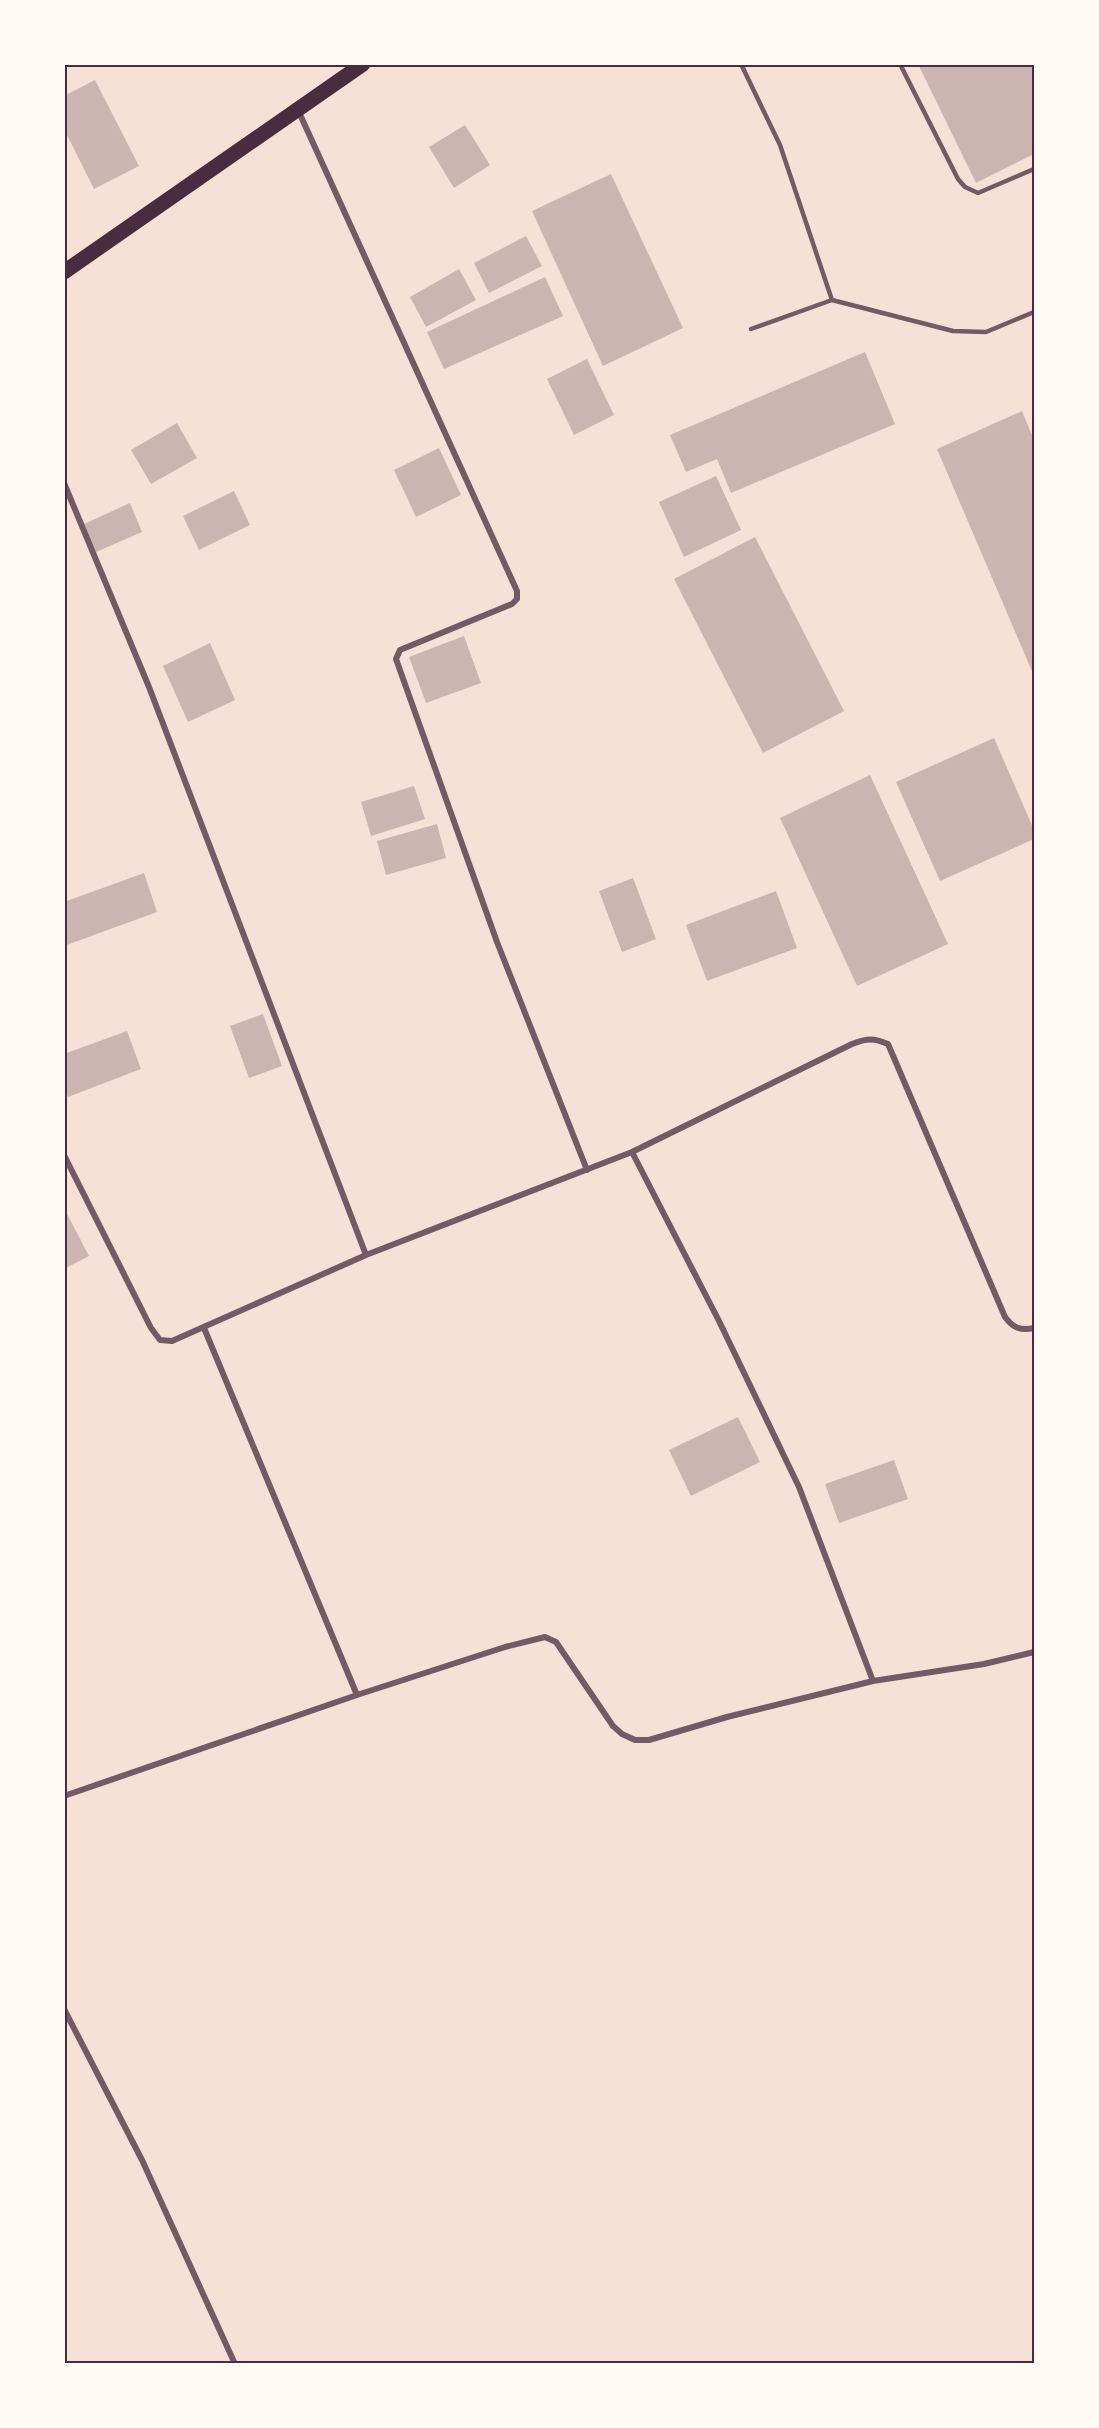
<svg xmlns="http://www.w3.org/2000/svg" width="1099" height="2428" viewBox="0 0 1099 2428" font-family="'Alegreya Sans',sans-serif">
  <rect width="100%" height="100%" fill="#f7e1d7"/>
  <path fill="#ccb4b1" d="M918,64H1034V154L976,183Z
    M95,80L139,166L94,189L64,129V96Z
    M465,125L490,165L454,188L429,147Z
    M611,174L683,328L603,366L532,211Z
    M526,236L542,266L489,293L474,263Z
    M459,269L476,300L426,327L410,297Z
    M545,277L563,316L444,369L427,332Z
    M865,352L895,424L731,493L717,459L686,472L670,435Z
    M587,359L614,415L574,435L547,379Z
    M1022,411L1034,440V676L937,449Z
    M177,423L197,458L151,484L131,450Z
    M439,448L461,495L416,517L394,470Z
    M716,476L741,530L684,557L659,502Z
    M234,491L250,525L199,550L183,516Z
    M130,503L142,532L96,552L84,524Z
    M755,537L844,711L763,753L674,579Z
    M464,636L481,683L426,703L409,657Z
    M210,643L235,700L188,722L163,666Z
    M994,738L1034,830V839L940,881L896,782Z
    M870,775L948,944L857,986L780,818Z
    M414,786L425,819L371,836L361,802Z
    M437,824L446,858L386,875L377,841Z
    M144,873L157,912L64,946V902Z
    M633,878L656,939L622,952L599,891Z
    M776,891L797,948L707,981L686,925Z
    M263,1014L282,1066L249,1078L230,1026Z
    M127,1031L141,1069L68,1097L64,1087V1054Z
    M64,1208L89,1256L64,1269Z
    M738,1417L760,1462L691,1496L669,1450Z
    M894,1460L908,1499L839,1523L825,1484Z"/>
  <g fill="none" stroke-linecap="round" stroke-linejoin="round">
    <path stroke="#755966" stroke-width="4.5" d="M741,64L780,145L832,300L953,331L986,332L1034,312
      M900,64L958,179L965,187L978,193L1034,169
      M751,329L832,300"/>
    <path stroke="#755966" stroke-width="6" d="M298,110L517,591V599L512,604L400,650L396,659L497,942L587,1170
      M64,483L149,687L366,1255
      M632,1152L719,1321L799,1487L873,1681
      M64,1155L151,1328L160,1340L172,1341L366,1255L632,1152L852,1044C867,1038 874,1038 888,1044L1005,1317C1013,1328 1021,1331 1034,1328
      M204,1328L357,1695
      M64,1796L357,1695L505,1647L545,1637L556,1642L613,1726L622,1734L635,1740H649L727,1717L873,1681L984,1664L1034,1652
      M64,2009L142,2160L235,2364"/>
    <path stroke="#4a2c40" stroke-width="15" d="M64,272L363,64"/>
  </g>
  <rect width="1099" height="2428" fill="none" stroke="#fffaf5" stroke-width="132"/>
  <rect x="66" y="66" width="967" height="2296" fill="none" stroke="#4a2c40" stroke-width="2"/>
</svg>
